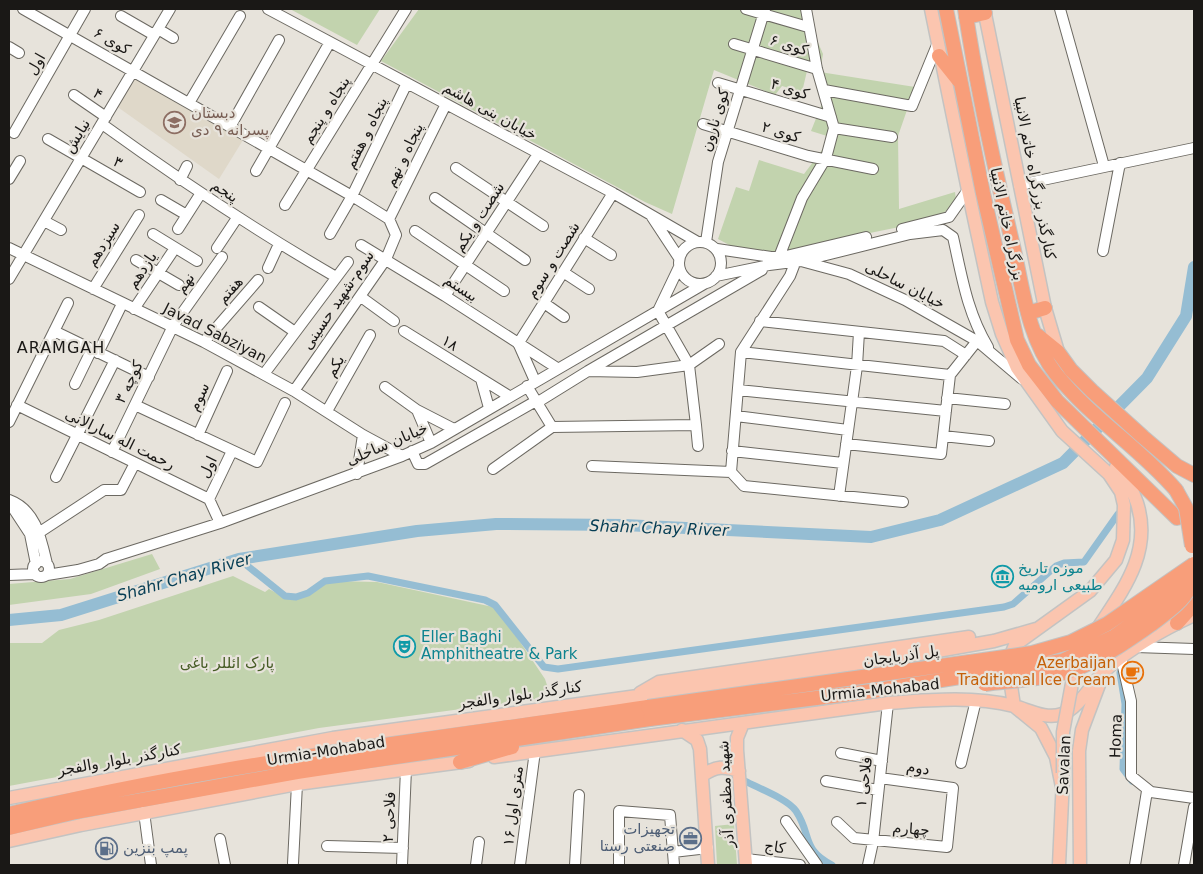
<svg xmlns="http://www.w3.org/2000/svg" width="1203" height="874" viewBox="0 0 1203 874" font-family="'DejaVu Sans',Cairo,sans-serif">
  <rect width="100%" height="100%" fill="#e7e3db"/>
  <path fill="#dfd8c9" d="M137,76L243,140L219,179L112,103L123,82Z"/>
  <path fill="#c2d3ae" d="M290,9H380L357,45Z
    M419,9H808L810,24L823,54L820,72L915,87L898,136L899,209L955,192L956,200L942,215L919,223L860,235L805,257L733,247L718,239L736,187L749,191L759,160L804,174L825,146L827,136L811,131L823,101L812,72L807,71L802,92L782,86L775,95L714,70L672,214L645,202L381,61Z
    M152,554L160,569L91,594L9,605V584L70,579Z
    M233,576L265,592L269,589L290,600L301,598L321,585L334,581L377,582L493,607L516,636L545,679L551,697L319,728L9,786V643H42L59,630L99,620Z
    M734,824L737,865H717L715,826Z"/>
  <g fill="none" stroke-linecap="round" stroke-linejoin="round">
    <path stroke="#95bdd3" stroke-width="7" d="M239,559L285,596L296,597L308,593L325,581L368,576L485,600L495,605L544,667L558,669L1004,607L1013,604L1056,566L1064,563L1084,562L1118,514
      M1120,673L1125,704L1123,769L1132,781
      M745,781C758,788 788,799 796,811C812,835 801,849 832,865"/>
    <path stroke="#95bdd3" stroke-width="12" d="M9,620L61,615L239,559L417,531L496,524L624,525L871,537L940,520L1063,463L1147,378L1186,316L1194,267"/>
    <defs>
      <path id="minor" d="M23,9L352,196L389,219L396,235L386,259L294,391
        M268,9L613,193L696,241
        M746,9L808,27
        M1060,9L1104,166
        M121,16L154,35
        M158,29L173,38
        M734,44L817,69
        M9,47L19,53
        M718,83L831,117
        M824,90L912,106L937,45
        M74,95L106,117
        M189,103L240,16
        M102,124C178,179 255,230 336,277
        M703,124L808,156L873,169
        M230,127L279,40
        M834,128L892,137
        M14,133L85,9
        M48,139L140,192
        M456,168L543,226
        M256,171L330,42
        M9,179L20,161
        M180,180L187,166
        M1019,185L1194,148
        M435,198L525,260
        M161,200L185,214
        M285,205L406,9
        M652,217L679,258
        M389,219L446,104
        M44,221L61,230
        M178,229L201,193
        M902,229L949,217L968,190
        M415,231L504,291
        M153,234L197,261
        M330,234L352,196L407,83
        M584,238L611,255
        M679 263a21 21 0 1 1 42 0a21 21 0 1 1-42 0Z
        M706,242L718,162L765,9
        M361,245L445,296L557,368
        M9,248L204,342L294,391L363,435L402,456
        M217,248L237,218
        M717,249L771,257L786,256L866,237
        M1103,251L1120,163
        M779,257L802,198L826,158L834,128L817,69L806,9
        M136,260L179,285
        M802,261L910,234L943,230L953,237C962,277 967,312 988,347
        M268,268L279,244
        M563,272L589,289
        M716,276L769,265L801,261L849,274L905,300L977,341L1022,379
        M9,279L170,9
        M93,289L139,215
        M445,296L538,154
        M361,297L394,321
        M544,303L564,317
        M259,307L295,332
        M134,309L175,248
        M658,311L679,267
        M760,321L944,341L966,355
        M54,331L149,377
        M404,331L509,396
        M204,342L258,280
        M518,344L613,193
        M519,345L535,381
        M741,352L950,375
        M98,353L122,304
        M588,371L762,270
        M264,374L348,262
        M481,379L489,408
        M75,384L92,349
        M527,386L552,427
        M385,387L417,410L454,429
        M738,390L946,411
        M947,398L1005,404
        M538,402L588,371L637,372L689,365L719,344
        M17,405L209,499
        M135,405L257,462L285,403
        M417,410L431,443
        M327,411L370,335
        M736,416L848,430
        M9,422L68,303
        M696,425L698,446
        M198,435L227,371
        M943,436L989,441
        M846,444L941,454L950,375L977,341
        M412,451L418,464H425L536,401
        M732,451L843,463
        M112,452L173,326L222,257
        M592,466L731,472L741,352L790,276L795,263
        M493,469L552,427L696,425L689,365L658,311
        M731,472L744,486L903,502
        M357,474L363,435
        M56,477L115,360
        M839,496L857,366L859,332
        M9,500C36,510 41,538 47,564
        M9,502L30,534L36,564
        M220,523L209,499L232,451
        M40,532L104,490H121L135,463
        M33 569a8 8 0 1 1 16 0a8 8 0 1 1-16 0Z
        M9,575L35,574
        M47,575L78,570L99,564L106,559L220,523L402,456L431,443L704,284
        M1136,647L1194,649
        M1121,658L1131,701V776L1151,792L1194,798
        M841,753L882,761
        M961,763L976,700
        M826,781L878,790
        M144,812L151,865
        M786,821L817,865
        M837,822L854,838L947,847L953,788L880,778
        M220,839L225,865
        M327,846L403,848
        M673,852L708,848
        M746,859L800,865
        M293,863L297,784
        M402,865L406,769
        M476,865L479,842
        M520,865L535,751
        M575,865L579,795
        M619,865V811L670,815L674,865
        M868,865L873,842L888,703
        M1135,865L1147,791
        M1184,865L1194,807"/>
      <path id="major" d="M931,9L968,190L992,302L1002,334L1017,368L1062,431L1109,474L1121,492L1124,505L1123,540L1116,560L1090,591L1015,645L1011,655L1010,679L1014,706L1041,728L1056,757L1062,787
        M984,9L1045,308L1058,352
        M1096,631C1122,591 1153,553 1137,503C1132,489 1127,477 1116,467
        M640,693L659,682L969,637
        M743,723L737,738V750L746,865
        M682,730L697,740L700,749L708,865
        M494,757L888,703C930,700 973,696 1014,706C1029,710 1046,720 1062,714C1081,707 1093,680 1110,666C1135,645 1164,629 1194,615
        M703,775C716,766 724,766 739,771
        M9,798L333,738L754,680L926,653L994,641L1036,629
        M9,841L81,825L297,784L469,761
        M1059,865L1063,778
        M1080,865L1079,751L1082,730L1100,682"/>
      <path id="highway" d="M946,9L983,193L1017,340L1029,365L1057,401L1177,518
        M965,9C977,90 995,170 1014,250C1023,291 1029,340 1056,374C1091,418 1139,447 1176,490
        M966,17L985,13
        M939,56L959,81
        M1028,313L1045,308
        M1037,335L1058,352L1071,370L1092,391L1143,437L1177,466L1194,475
        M1177,623L1194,604
        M460,762L512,747
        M9,814C219,763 435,739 648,707
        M9,828L76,812L297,772L650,719"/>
    </defs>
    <use href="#minor" stroke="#6c6962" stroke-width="12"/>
    <use href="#major" stroke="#c3c3c2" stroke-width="15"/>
    <use href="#highway" stroke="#c3c3c2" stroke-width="16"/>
    <use href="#minor" stroke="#fff" stroke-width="10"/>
    <use href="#major" stroke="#fbc5af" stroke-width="12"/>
    <use href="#highway" stroke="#f89e7a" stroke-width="14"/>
    <defs>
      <path id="major-bridge" d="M1063,773V732L1073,678"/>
      <path id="highway-bridge" d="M1176,490L1186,508L1192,546
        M985,684C1016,680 1054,679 1083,666C1108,655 1130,639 1152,624C1166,613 1182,603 1190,587
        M648,707L1032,653L1071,642L1107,624L1194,564
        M650,719L872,691L1062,661L1115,636L1194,579"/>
    </defs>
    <use href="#major-bridge" stroke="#c3c3c2" stroke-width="15" stroke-linecap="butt"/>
    <use href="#highway-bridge" stroke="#c3c3c2" stroke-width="16" stroke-linecap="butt"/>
    <use href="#major-bridge" stroke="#fbc5af" stroke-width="12"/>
    <use href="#highway-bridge" stroke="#f89e7a" stroke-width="14"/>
  </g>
  <defs>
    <symbol id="school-ring" viewBox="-11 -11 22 22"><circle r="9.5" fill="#e7e3db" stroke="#8d6e63" stroke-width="1.5"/><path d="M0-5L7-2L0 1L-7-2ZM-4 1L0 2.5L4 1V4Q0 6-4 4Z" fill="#8d6e63"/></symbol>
    <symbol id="museum-ring" viewBox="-11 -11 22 22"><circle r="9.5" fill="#e7e3db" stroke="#0f9aa8" stroke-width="1.5"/><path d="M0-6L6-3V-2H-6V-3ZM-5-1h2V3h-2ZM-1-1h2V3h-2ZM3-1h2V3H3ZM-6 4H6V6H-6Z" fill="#0f9aa8"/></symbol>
    <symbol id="theatre-ring" viewBox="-11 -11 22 22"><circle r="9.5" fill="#e7e3db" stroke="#0f9aa8" stroke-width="1.5"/><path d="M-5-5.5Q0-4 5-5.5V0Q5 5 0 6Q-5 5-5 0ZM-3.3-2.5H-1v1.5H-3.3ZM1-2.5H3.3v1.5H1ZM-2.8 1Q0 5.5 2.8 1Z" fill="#0f9aa8"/></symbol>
    <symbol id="cafe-ring" viewBox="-11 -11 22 22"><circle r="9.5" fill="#e7e3db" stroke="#e8710a" stroke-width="1.5"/><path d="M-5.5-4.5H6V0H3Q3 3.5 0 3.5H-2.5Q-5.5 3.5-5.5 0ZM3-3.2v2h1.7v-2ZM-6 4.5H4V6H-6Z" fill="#e8710a"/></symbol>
    <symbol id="office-ring" viewBox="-11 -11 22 22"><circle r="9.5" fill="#e7e3db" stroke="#5c6f8a" stroke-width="1.5"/><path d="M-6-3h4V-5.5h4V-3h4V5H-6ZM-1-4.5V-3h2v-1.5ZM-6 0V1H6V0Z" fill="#5c6f8a"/></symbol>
    <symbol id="fuel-ring" viewBox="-11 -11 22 22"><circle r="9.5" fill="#e7e3db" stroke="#5c6f8a" stroke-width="1.5"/><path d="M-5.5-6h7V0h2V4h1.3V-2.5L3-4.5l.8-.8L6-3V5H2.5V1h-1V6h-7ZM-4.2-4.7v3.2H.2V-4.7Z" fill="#5c6f8a"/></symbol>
  </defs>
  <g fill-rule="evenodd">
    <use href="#school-ring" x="162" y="110" width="25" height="25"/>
    <use href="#museum-ring" x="990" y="564" width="25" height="25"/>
    <use href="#theatre-ring" x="392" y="634" width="25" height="25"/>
    <use href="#cafe-ring" x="1120" y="660" width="25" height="25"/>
    <use href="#office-ring" x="678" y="826" width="25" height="25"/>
    <use href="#fuel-ring" x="94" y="836" width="25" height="25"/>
  </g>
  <g text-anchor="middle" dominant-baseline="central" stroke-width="4.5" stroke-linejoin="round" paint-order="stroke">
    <g font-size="15" fill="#1a1816" stroke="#e7e3db">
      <text transform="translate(112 41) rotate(30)">کوی ۶</text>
      <text transform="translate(789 45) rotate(17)">کوی ۶</text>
      <text transform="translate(36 64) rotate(-60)">اول</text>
      <text transform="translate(790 89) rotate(17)">کوی ۴</text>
      <text transform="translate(98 94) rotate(35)">۴</text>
      <text transform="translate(326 110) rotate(-58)">پنجاه و پنجم</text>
      <text transform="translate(490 111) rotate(29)">خیابان بنی هاشم</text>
      <text transform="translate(715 120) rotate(-73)">کوی نارون</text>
      <text transform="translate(781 132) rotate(17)">کوی ۲</text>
      <text transform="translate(366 133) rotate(-64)">پنجاه و هفتم</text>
      <text transform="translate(77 136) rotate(-59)">نیایش</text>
      <text transform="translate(404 155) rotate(-64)">پنجاه و نهم</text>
      <text transform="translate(118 162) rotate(29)">۳</text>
      <text transform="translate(1035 178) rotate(79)">کنارگذر بزرگراه خاتم الانبیا</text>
      <text transform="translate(225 191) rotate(34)">پنجم</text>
      <text transform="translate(479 217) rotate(-57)">شصت و یکم</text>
      <text transform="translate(1007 224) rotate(78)">بزرگراه خاتم الانبیا</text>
      <text transform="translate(103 244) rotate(-58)">سیزدهم</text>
      <text transform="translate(553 260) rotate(-58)">شصت و سوم</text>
      <text transform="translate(142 270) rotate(-56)">یازدهم</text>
      <text transform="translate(185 283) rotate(-55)">نهم</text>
      <text transform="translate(905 285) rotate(27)">خیابان ساحلی</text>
      <text transform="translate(461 288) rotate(33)">بیستم</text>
      <text transform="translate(230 290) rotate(-48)">هفتم</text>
      <text transform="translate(338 300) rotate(-56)">سوم-شهید حسینی</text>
      <text transform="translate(215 333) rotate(27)">Javad Sabziyan</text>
      <text transform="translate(450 343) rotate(32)">۱۸</text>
      <text transform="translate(335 366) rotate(-60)">یکم</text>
      <text transform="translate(129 382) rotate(-64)">کوچه ۳</text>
      <text transform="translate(199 397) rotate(-66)">سوم</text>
      <text transform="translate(120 439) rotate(26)">رحمت اله سارالانی</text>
      <text transform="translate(387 444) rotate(-23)">خیابان ساحلی</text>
      <text transform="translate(208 467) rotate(-64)">اول</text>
      <text transform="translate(901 656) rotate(-8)">پل آذربایجان</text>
      <text transform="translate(880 690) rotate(-6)">Urmia-Mohabad</text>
      <text transform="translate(520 695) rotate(-8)">کنارگذر بلوار والفجر</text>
      <text transform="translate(1116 736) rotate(-88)">Homa</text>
      <text transform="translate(326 751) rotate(-9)">Urmia-Mohabad</text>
      <text transform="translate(119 760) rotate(-10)">کنارگذر بلوار والفجر</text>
      <text transform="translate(1064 765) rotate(-87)">Savalan</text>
      <text transform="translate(918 768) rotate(8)">دوم</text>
      <text transform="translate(864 782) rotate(-83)">فلاحی ۱</text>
      <text transform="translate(726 794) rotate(-93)">شهید مظفری آذر</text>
      <text transform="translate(513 806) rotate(-83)">۱۶ متری اول</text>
      <text transform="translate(389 817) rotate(-87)">فلاحی ۲</text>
      <text transform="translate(911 829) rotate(4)">چهارم</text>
      <text transform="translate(775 847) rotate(8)">کاج</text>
    </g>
    <g font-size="15" fill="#785e54" stroke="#e7e3db" text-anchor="start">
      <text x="191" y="113">دبستان<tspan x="191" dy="17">پسرانه ۹ دی</tspan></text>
    </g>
    <g font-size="15" fill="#0d838f" stroke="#e7e3db" text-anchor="start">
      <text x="1018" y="568">موزه تاریخ<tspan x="1018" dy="17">طبیعی ارومیه</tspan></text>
      <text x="421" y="637">Eller Baghi<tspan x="421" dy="17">Amphitheatre &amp; Park</tspan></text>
    </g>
    <g font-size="15" fill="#465c25" stroke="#e7e3db">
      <text x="227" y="663">پارک ائللر باغی</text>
    </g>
    <g font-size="15" fill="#c56008" stroke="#e7e3db" text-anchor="end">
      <text x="1116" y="663">Azerbaijan<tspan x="1116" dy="17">Traditional Ice Cream</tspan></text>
    </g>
    <g font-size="15" fill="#4e5e75" stroke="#e7e3db" text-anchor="end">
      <text x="675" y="829">تجهیزات<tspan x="675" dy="17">صنعتی رستا</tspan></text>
      <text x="123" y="848" text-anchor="start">پمپ بنزین</text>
    </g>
    <g font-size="16" letter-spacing="1" fill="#1a1816" stroke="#e7e3db">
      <text x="61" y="347">ARAMGAH</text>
    </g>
    <g font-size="16" font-style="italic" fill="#053d54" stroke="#e7e3db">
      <text transform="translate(659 528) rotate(2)">Shahr Chay River</text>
      <text transform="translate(184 577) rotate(-16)">Shahr Chay River</text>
    </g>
  </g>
  <rect width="1203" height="874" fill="none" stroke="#1a1816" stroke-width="20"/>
</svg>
